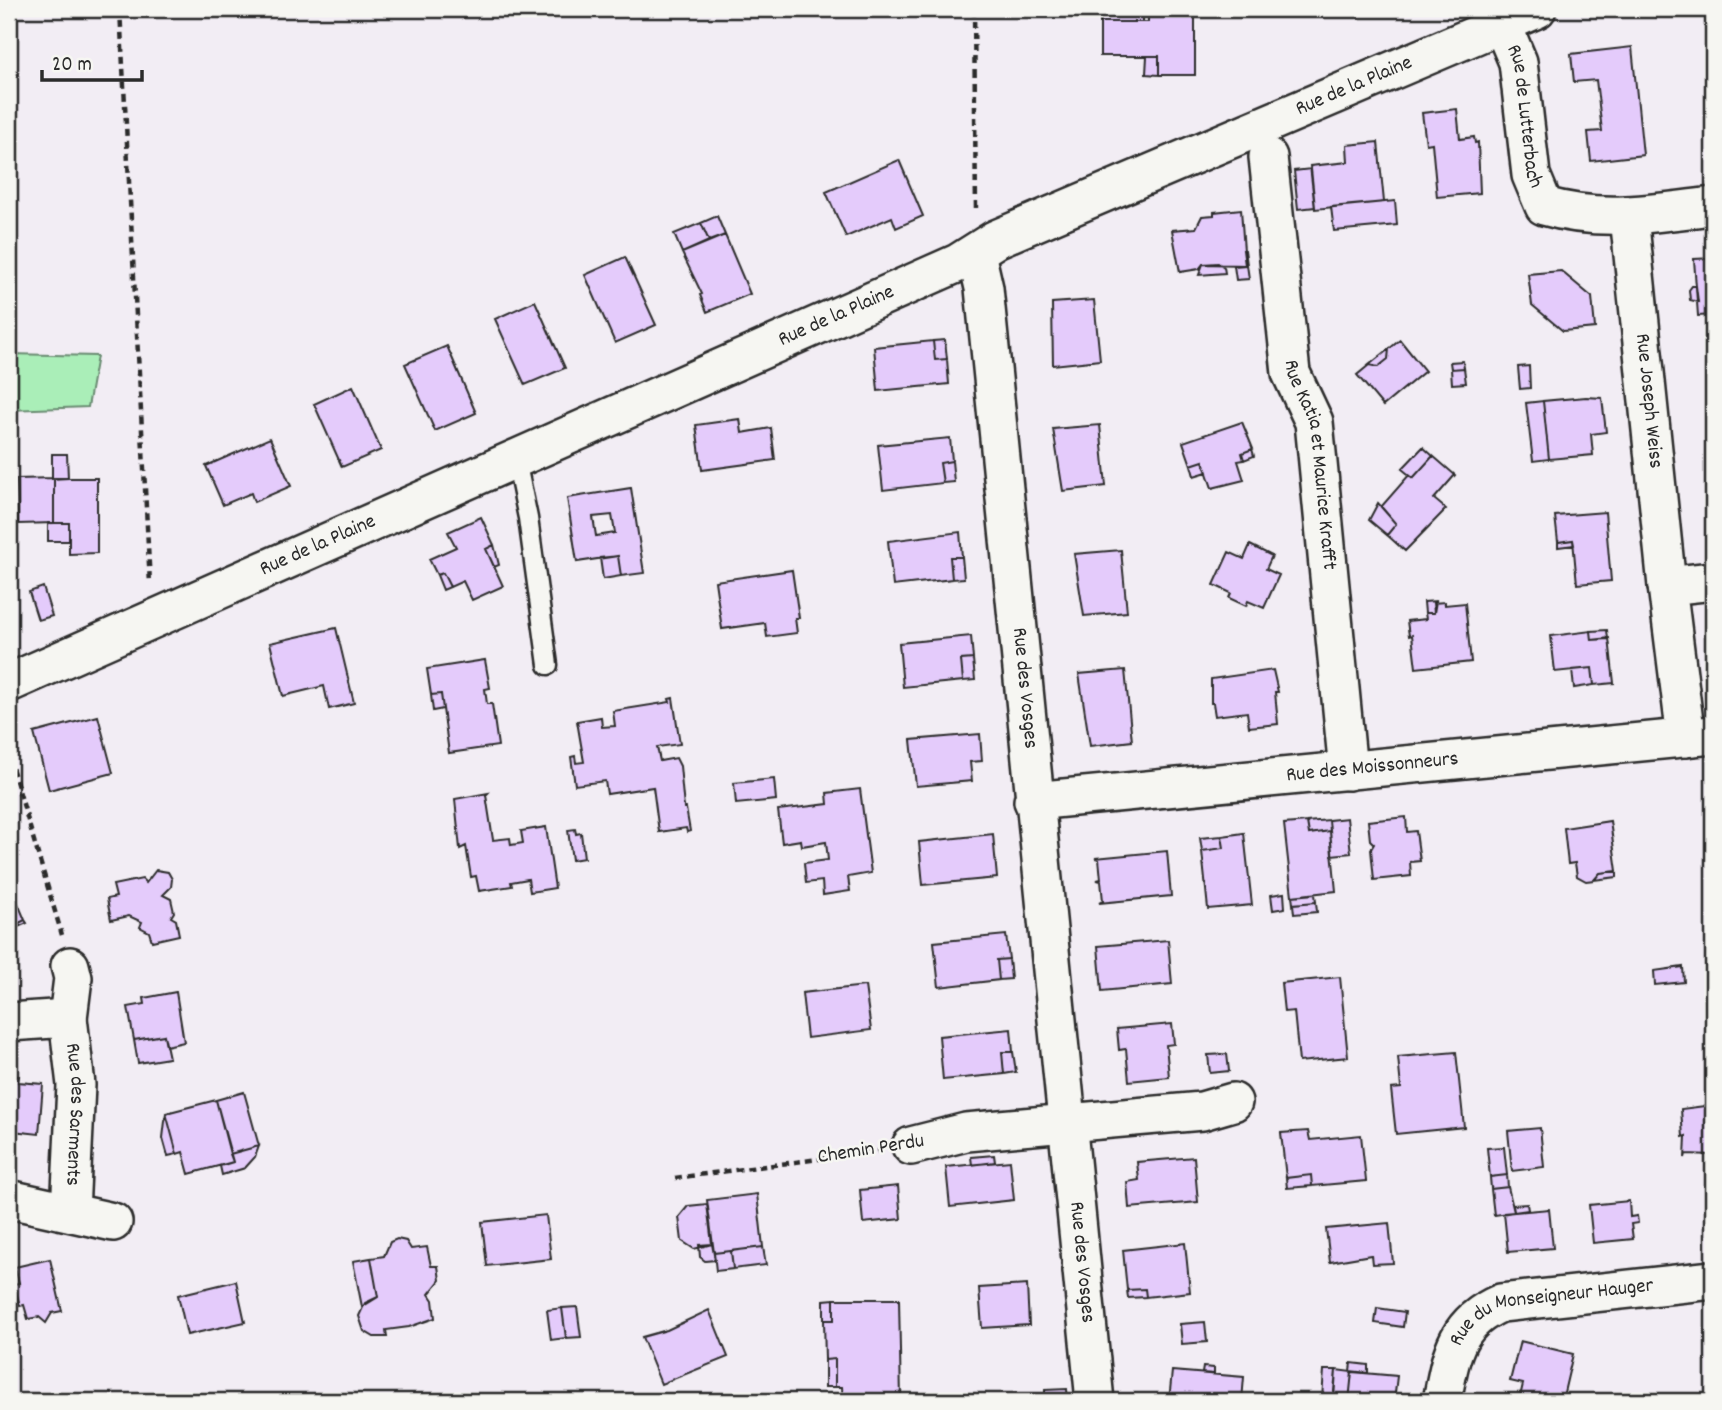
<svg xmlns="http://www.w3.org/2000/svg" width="1722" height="1410" viewBox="0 0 1722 1410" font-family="Dekko,sans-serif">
  <rect width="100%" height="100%" fill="#f2edf4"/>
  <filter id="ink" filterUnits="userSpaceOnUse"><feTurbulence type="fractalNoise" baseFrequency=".0143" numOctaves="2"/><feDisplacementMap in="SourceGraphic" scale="14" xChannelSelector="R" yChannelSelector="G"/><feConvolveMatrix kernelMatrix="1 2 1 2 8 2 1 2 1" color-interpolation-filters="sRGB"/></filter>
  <g filter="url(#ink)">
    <path fill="#aaeeb8" stroke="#6a8c72" stroke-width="2" d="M9,354L97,356L88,407L9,410Z"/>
    <path fill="#e4cbfb" stroke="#2b2b2b" stroke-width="2" fill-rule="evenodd" d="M1100,9H1142V22H1100Z
      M1148,9H1195V75H1159V56H1100V22H1148Z
      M1632,47L1643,155L1591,161L1588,132L1602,131L1596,80L1574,82L1571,54Z
      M1147,56H1159V75L1146,74Z
      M1457,109L1460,139L1474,137L1475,143L1478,142L1480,193L1437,197L1432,143L1426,144L1422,113Z
      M1378,142L1384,202L1315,209L1310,166L1348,162L1347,145Z
      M899,160L923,216L896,228L892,217L846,237L826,192Z
      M1311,169L1315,207L1298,209L1294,171Z
      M1395,201L1397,225L1334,231L1331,207Z
      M1241,209L1245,265L1203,264L1199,269L1180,272L1172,230L1196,228L1202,216L1214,215V212Z
      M717,216L725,235L709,241L701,223Z
      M701,223L709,241L682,253L674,234Z
      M725,235L750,294L707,312L700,295L702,294L682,253Z
      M1243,250H1245L1249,279L1236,280L1234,266L1245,265Z
      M625,257L656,325L615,343L585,275Z
      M1713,258V315L1698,316L1694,259Z
      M1218,263L1224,267L1225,273L1199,275L1203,264Z
      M1561,271L1592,297L1595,328L1563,331L1532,305L1528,274Z
      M1692,286H1696L1698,302L1690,300L1689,290Z
      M1094,300L1100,360L1053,365L1052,303Z
      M535,301L565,368L525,385L495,319Z
      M945,340L947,359L935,360L933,341Z
      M1400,340L1425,371L1383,406L1357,375L1369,365L1378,367L1388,359L1389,349Z
      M933,341L935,360L947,359L949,384L878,391L874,347Z
      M447,346L476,413L435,431L405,364Z
      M1389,349L1388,359L1378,367L1369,365Z
      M1463,361L1464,368L1451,369L1450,362Z
      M1529,366L1530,388L1520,389L1518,367Z
      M1464,368L1466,383L1452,384L1451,369Z
      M353,386L381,450L342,467L314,404Z
      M1586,397L1602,398L1606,432L1591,434L1593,455L1549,459L1543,401Z
      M1543,401L1549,459L1533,461L1526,403Z
      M740,419L742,433L771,428L775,460L702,470L696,425Z
      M1242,422L1253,449L1242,453L1244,460L1238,461L1244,480L1212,488L1203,461L1191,465L1183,442Z
      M1100,425L1106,486L1063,491L1053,429Z
      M270,438L291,486L254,502L251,493L223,505L206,466Z
      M950,438L952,461L940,463L943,483L883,490L878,445Z
      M1423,447L1433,456L1413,478L1402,469Z
      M1252,449L1254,456L1244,460L1242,453Z
      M52,454H67L68,478L52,479Z
      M1433,456L1455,475L1434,499L1446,509L1405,551L1387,535L1396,524L1381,507L1409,475L1413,478Z
      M952,461L954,482L943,483L940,463Z
      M1203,461L1207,472L1194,476L1191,465Z
      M54,478V523L18,524L17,479Z
      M54,478H97V553L69,554V523H54Z
      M631,488L644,573L621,576L618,556L577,562L567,498ZM612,515L615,533L596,536L593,517Z
      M1378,503L1396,524L1387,535L1369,520Z
      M1605,512L1611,581L1577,584L1573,540L1558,542L1555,516Z
      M481,517L494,545L486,549L503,586L472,600L463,581L450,587L443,573L437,575L429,559L456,547L448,532Z
      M48,523H69V541H48Z
      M960,532L962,557H950L952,579L893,586L888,541Z
      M1573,540L1574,545L1558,547V542Z
      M494,545L499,565L494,567L486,549Z
      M1250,545L1272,556L1266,569L1279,575L1264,608L1248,601L1246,606L1229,598L1231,593L1214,585L1229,552L1244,559Z
      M1121,550L1127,612L1084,616L1074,554Z
      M618,556L621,576L603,579L600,558Z
      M950,557H962L964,578L952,579Z
      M792,570L799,618H795L797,633L767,637L765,623L722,629L715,581Z
      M443,573L450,587L443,590L437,575Z
      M43,587L52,616L38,620L29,592Z
      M1436,601L1434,613H1425L1424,602Z
      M1445,602V605L1465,603L1471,662L1416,668L1412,635L1409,636L1407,621L1426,619L1425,613H1434L1433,603Z
      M336,628L354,703L329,709L324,686L283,696L270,643Z
      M1607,630L1608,639L1592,640L1591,631Z
      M1591,631L1592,640L1609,638L1614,683L1594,685L1592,668L1555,672L1551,636Z
      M971,636L973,659L961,660L963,681L903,687L899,643Z
      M973,659L975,680L963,681L961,660Z
      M485,660L490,688L485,689L487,704H492L498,746L449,753L441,694L431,695L427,669Z
      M1592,668L1594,685L1574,688L1572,670Z
      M1125,670L1132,741L1090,746L1079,674Z
      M1273,670L1278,692H1275L1278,724L1249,727L1247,712L1215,716L1213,703H1211V679Z
      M441,694L443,709L433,711L431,695Z
      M673,698L680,744L657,747L660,761L676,758L680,766L684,808H686L690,831L687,832L686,828L659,832L653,787L607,794L605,781L575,785L571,757L575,756L576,763L584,762L577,721L601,717L602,727L615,726L613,711L670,702L669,699Z
      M98,716L113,773L49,790L34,733Z
      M980,734L982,761L970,762L972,781L916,786L911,740Z
      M774,779L776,800L736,804L734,783Z
      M860,789L871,873L848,877L850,891L823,895L822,881L806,883L804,863L828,860L826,842L802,846L801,840L782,843L778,810L828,804L827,793Z
      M486,795L493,840L510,838L511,845L523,843L521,831L546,827L555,888L530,892L528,879L511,882L512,886L479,891L476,876L471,877L466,846L460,849L455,799L488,793Z
      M1406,817L1407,832L1416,831L1420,861L1410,862L1411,876L1374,880L1371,849L1374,844L1370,840L1368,821Z
      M1347,818L1351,853L1332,855L1329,820Z
      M1329,820L1330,831L1309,834L1307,822Z
      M1610,821L1617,871L1600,873L1594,880L1586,881L1577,876L1575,863L1568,864L1564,828Z
      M1307,822L1309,834L1330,831L1336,891L1292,896L1284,824Z
      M575,829L576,834L581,833L584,858L572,860L568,830Z
      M1244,833L1252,905L1208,909L1202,851L1224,848L1222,836Z
      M993,834L997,878L923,885L919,842Z
      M1222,836L1224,848L1202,851L1200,838Z
      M1167,851L1171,896L1099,903L1103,901L1101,881L1097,880L1101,879L1099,859L1095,858Z
      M156,870L168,872L172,879L171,887L163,895L171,899L174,912L171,917L176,920L179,935L152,941L149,932L140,927L142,922L129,916L111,920L107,899L116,897L113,885L142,879L146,883Z
      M1617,871V877L1594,880L1600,873Z
      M9,882L25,920L11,927L9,931Z
      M1284,893L1285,908L1273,910L1271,895Z
      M1315,894L1316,902L1293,904L1292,896Z
      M1316,902L1317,912L1294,914L1293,904Z
      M25,920L27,923L9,931L11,927Z
      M1006,935L1009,959L997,960L999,980L939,987L934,942Z
      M1168,940L1172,984L1102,991L1098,946Z
      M1009,959L1011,979L999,980L997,960Z
      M1683,967L1684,982L1655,985L1654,971Z
      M1340,977L1348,1057L1299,1062L1294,1011L1284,1012L1281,983Z
      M865,986L871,1030L807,1038L802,993Z
      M176,992L184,1042L166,1046L164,1035L134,1040L128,1007L145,1004L144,998Z
      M1172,1024L1174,1044L1166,1045L1169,1077L1129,1081L1126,1049L1119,1050L1117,1029Z
      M1011,1029L1013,1052H1002L1004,1074L943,1080L939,1036Z
      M164,1035L169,1058L138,1063L134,1040Z
      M1002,1052H1013L1016,1072L1004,1074Z
      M1456,1052L1464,1127L1396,1134L1391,1089L1401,1088L1398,1057Z
      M1227,1054L1229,1071L1210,1073L1208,1055Z
      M9,1076H19L18,1082L43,1084L39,1134L13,1131L14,1123L9,1122Z
      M244,1092L259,1146L230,1154L216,1100Z
      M216,1100L233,1162L189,1174L183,1152L177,1154L166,1113Z
      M1713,1105V1155L1686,1154L1685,1158L1686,1136L1683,1137L1681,1109Z
      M166,1113L177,1154L168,1156L163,1138Z
      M1540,1128L1544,1167L1512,1171L1508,1131Z
      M1308,1131L1310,1140L1361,1135L1366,1181L1312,1186L1311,1175L1286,1178L1281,1133Z
      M259,1146L255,1157L245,1168L222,1175L220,1166L233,1162L230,1154Z
      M1504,1147L1507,1175L1490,1177L1487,1148Z
      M994,1155L995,1162L972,1165L971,1157Z
      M1194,1157L1198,1202L1129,1208L1127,1182L1139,1180L1137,1162Z
      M1010,1161L1014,1200L950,1207L946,1167Z
      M1311,1175L1312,1186L1287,1188L1286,1178Z
      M1507,1175L1508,1187L1491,1189L1490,1177Z
      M898,1186L901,1219L863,1223L860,1190Z
      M1508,1187L1514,1212L1494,1215L1491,1189Z
      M757,1194L763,1247L714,1253L707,1200Z
      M1629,1201L1630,1217L1637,1216L1638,1223L1631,1224L1633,1239L1593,1243L1589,1205Z
      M707,1204L712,1244L694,1249L682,1241L679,1217L688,1206Z
      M1527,1204L1528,1210L1514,1212L1513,1205Z
      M1549,1209L1553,1248L1508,1252L1504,1213Z
      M546,1215L551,1259L487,1266L482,1222Z
      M1389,1223L1393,1263L1372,1264L1371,1255L1330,1262L1326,1229Z
      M397,1239L406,1241L411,1249L427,1247L431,1266H438L440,1280L429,1294L433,1300L435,1318L409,1327L386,1330L387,1337H374L364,1331L359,1316L365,1303L378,1297L371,1258L384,1256L390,1242Z
      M1185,1243L1190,1292L1146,1297L1145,1289L1127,1290L1123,1250Z
      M712,1244L715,1260L705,1261L700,1257L699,1245Z
      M763,1247L766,1265L733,1269L731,1251Z
      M731,1251L733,1269L716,1271L714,1253Z
      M371,1258L378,1297L362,1307L353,1261Z
      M50,1259L62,1311L52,1313L46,1323L39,1317L28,1319L24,1305L20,1306L14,1284L19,1283L15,1267Z
      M236,1281L245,1322L187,1335L178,1295Z
      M1027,1285L1029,1325L982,1328L979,1288Z
      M1145,1289L1146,1297L1128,1298L1127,1290Z
      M834,1299H899L901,1401H843L842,1387H835V1359L825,1360L824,1320H834Z
      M834,1299V1320H824V1300Z
      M577,1307L581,1337L566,1338L562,1308Z
      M562,1308L566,1338L551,1340L547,1310Z
      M1377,1308L1405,1312L1403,1327L1375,1323Z
      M709,1310L728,1357L661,1384L642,1337L667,1330Z
      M1205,1322L1207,1342L1182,1344L1180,1324Z
      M1520,1341L1573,1354L1562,1401H1519L1523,1384L1510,1381Z
      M835,1359V1387H825V1360Z
      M1351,1363L1368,1365V1373L1350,1371Z
      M1203,1367L1214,1368V1374L1202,1373Z
      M1324,1370H1336L1334,1399H1322Z
      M1336,1370L1352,1372L1349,1401H1333Z
      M1172,1371L1244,1377L1242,1401H1169Z
      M1352,1372L1397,1376L1394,1401H1349Z
      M1067,1389L1068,1401H1045V1390Z
      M1296,1397L1334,1399L1335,1401H1296Z"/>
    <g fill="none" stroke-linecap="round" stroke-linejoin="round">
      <defs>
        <path id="service" d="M516,460L528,518L548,665"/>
        <g id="minor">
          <path id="s1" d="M1502,24L1518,62L1531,175L1544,206C1602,223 1654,213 1713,206"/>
          <path id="s2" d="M1268,157L1291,373L1314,422L1348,771"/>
          <path id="s3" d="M1629,216L1667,586L1686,738"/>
          <path id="s4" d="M976,253L984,288L1095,1401"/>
          <path d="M1667,586L1713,581"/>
          <path id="s5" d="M9,683L958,263L996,239L1537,9"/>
          <path id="s6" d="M1033,801L1713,735"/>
          <path d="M68,1018L73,978L70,966"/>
          <path id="s7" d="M9,1022L68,1018L76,1085L70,1212"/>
          <path d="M911,1146L966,1132L1202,1111L1233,1102"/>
          <path d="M9,1199L113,1222"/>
          <path id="s8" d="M1442,1401C1451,1356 1454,1323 1501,1303L1713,1280"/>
        </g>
      </defs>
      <use href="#service" stroke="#2b2b2b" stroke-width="23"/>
      <use href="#minor" stroke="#2b2b2b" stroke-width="42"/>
      <path stroke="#2b2b2b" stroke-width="4.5" stroke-dasharray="7 5" stroke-linecap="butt" d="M120,9L150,584
        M974,9L976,211
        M9,757L62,935
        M675,1178L879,1151"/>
      <use href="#service" stroke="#f6f6f2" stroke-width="18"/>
      <use href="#minor" stroke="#f6f6f2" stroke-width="37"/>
    </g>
  </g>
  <g text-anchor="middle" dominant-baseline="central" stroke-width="5" stroke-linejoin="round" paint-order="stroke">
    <g font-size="21" fill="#2b2b2b" stroke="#f6f6f2">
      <text stroke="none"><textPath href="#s5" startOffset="1472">Rue de la Plaine</textPath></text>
      <text stroke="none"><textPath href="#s1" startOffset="96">Rue de Lutterbach</textPath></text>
      <text stroke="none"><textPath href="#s5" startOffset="905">Rue de la Plaine</textPath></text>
      <text stroke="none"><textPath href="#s3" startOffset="186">Rue Joseph Weiss</textPath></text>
      <text stroke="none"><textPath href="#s2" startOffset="312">Rue Katia et Maurice Krafft</textPath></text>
      <text stroke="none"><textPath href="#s5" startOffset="338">Rue de la Plaine</textPath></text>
      <text stroke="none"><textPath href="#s4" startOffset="438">Rue des Vosges</textPath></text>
      <text stroke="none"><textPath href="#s6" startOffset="341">Rue des Moissonneurs</textPath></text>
      <text stroke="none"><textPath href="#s7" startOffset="156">Rue des Sarments</textPath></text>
      <text transform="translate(871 1150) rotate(-9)">Chemin Perdu</text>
      <text stroke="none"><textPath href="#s4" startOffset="1015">Rue des Vosges</textPath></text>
      <text stroke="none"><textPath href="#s8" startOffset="166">Rue du Monseigneur Hauger</textPath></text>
    </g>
  </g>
  <rect width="1722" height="1410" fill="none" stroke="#f6f6f2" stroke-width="35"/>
  <rect x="18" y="18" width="1687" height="1375" fill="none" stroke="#2b2b2b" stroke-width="2.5" filter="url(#ink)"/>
  <path d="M42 70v10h100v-10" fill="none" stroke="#2b2b2b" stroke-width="3.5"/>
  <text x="52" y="70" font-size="21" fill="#2b2b2b" stroke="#f6f6f2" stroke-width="5" paint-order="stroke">20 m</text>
</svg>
